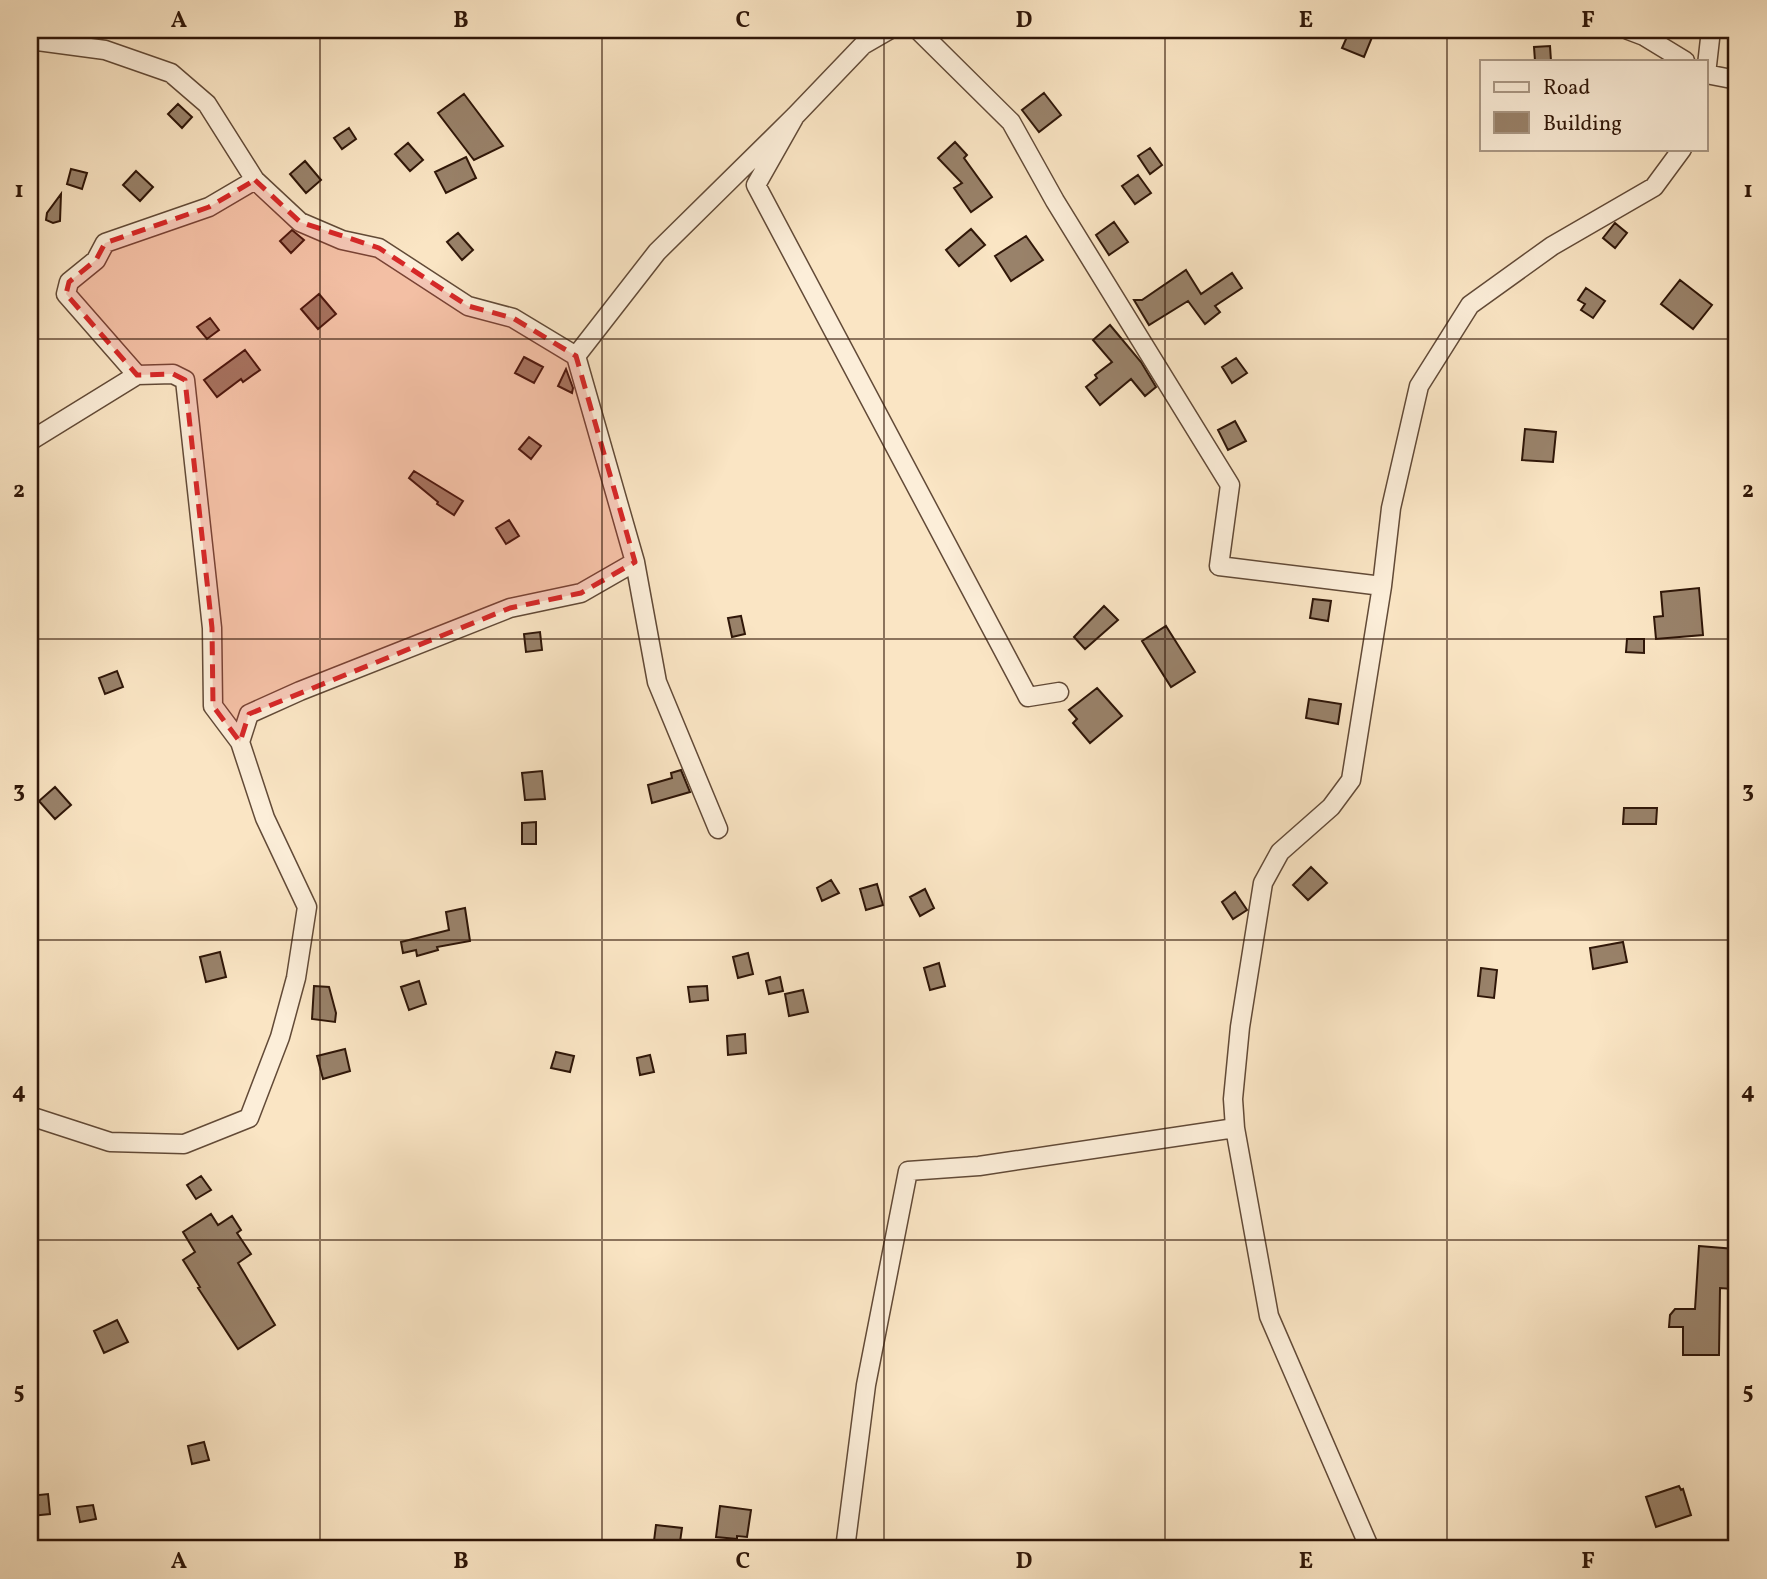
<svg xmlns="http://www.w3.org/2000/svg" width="1767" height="1579" viewBox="0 0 1767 1579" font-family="Vollkorn,serif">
  <rect width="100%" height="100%" fill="#fae5c4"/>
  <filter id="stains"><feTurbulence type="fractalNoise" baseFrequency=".00286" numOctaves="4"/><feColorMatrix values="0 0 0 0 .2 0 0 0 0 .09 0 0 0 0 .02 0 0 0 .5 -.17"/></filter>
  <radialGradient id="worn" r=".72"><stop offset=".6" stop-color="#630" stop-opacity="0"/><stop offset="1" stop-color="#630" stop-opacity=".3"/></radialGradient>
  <path fill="#99826a" stroke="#2f1608" stroke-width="2" d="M1350,30H1375L1364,57L1342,48Z
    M1550,46L1551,61H1535L1534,47Z
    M1044,93L1061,115L1039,132L1022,110Z
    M464,94L503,146L474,160L438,113Z
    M178,104L192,117L182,128L168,114Z
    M349,128L356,139L342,149L334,138Z
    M955,142L967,155L964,158L992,197L971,212L954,188L962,183L938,158Z
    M408,143L423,160L410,171L395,154Z
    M1150,148L1162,165L1150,174L1138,156Z
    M466,157L476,178L446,193L435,172Z
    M305,161L321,180L306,193L290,174Z
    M71,169L87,173L82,189L67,184Z
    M136,171L153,187L140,201L123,185Z
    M1138,175L1151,193L1135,204L1122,186Z
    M61,194L60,221L53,223L46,220L47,213Z
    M1114,222L1128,242L1109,255L1096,235Z
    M1615,223L1627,233L1615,248L1603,238Z
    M971,229L985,245L959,266L946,250Z
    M292,230L304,240L291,253L280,241Z
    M458,233L473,250L462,260L447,242Z
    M1026,236L1043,260L1011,281L995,256Z
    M1186,270L1201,294L1232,273L1242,288L1215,306L1220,312L1205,324L1188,301L1149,325L1134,300H1142Z
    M1680,280L1712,305L1693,329L1661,304Z
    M1586,288L1605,301L1593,318L1581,310L1585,304L1578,300Z
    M319,294L336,314L318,329L301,309Z
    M210,318L219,330L207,339L197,327Z
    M1110,325L1141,362L1156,387L1145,396L1131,379L1100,405L1086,387L1097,378L1095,375L1112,362L1093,340Z
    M245,350L260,370L243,382L241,379L217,397L204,380Z
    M524,357L543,367L534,383L515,373Z
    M1236,358L1247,373L1232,383L1222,367Z
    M566,369L573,388L572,393L558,386Z
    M1235,421L1246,441L1228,450L1218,430Z
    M1525,429L1556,432L1553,462L1522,460Z
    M529,437L541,446L531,459L519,449Z
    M414,471L463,501L454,515L437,504L438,502L409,478Z
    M509,520L519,536L506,544L496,528Z
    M1699,588L1703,635L1656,639L1654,617L1663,616L1661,592Z
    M1313,599L1331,601L1328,621L1310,618Z
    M1104,606L1118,620L1085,649L1074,637Z
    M741,616L745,634L732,637L728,618Z
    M1166,626L1195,672L1171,687L1142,641Z
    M540,632L542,650L526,652L524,634Z
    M1627,639H1644V653L1626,652Z
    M117,671L123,687L105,694L99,678Z
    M1097,688L1122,716L1090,743L1073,723L1077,719L1069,710Z
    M1309,699L1341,704L1338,724L1306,718Z
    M681,770L690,792L652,803L648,785L672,778L671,773Z
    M542,771L545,799L525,800L522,773Z
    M55,787L71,805L55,819L39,801Z
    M1624,808H1657L1656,824H1623Z
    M536,822V844H522V823Z
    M1311,867L1327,883L1308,900L1293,885Z
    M831,880L839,893L822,901L817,888Z
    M877,884L883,905L866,910L860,889Z
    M925,889L934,908L920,916L910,897Z
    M1235,892L1247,910L1233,919L1222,902Z
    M465,908L470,941L437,947L438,950L417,956L416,950L403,953L401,942L449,930L446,912Z
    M1623,942L1627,962L1593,969L1590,948Z
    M220,952L226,977L206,982L200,957Z
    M748,953L753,974L738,978L733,957Z
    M939,963L945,986L930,990L924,968Z
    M1481,968L1497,970L1494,998L1478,996Z
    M780,977L783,991L769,994L766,981Z
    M419,981L426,1004L409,1010L401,987Z
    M314,986L329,987L336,1013L335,1022L312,1019Z
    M707,986L708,1000L690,1002L688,987Z
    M803,990L808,1012L789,1016L785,994Z
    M745,1034L746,1053L728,1055L727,1036Z
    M345,1049L350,1071L323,1079L317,1056Z
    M556,1052L574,1056L570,1072L551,1068Z
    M650,1055L654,1072L640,1075L637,1058Z
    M201,1176L211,1190L196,1199L187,1185Z
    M211,1214L218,1225L232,1216L241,1230L237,1233L251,1254L238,1263L275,1325L238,1349L198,1288L200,1287L183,1260L195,1252L183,1232Z
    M1699,1246L1735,1249L1733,1289L1720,1288L1719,1355H1683V1327H1669L1670,1315L1675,1309H1695Z
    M117,1320L128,1342L104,1353L94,1331Z
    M204,1442L209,1460L192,1464L188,1446Z
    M1679,1486L1681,1490L1683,1489L1691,1515L1656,1527L1646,1497Z
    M48,1494L50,1514L31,1516L30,1496Z
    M93,1505L96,1519L80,1522L77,1507Z
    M720,1506L751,1510L747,1537L737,1536V1539L716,1537Z
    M656,1525L682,1528L679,1549H653Z"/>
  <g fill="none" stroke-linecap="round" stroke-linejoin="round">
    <defs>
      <path id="street" d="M918,30L1011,122L1055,201L1230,485L1219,566L1382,586
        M1628,30L1644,36L1685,61
        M30,40L105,50L171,73L207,104L255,180L300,222L342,240L379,248L468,306L513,318L576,356L635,562L657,682L718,829
        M1706,74L1711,30
        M1706,74L1737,80
        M795,116L756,185L1028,697L1059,692
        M576,356L657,252L795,116L863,45L889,30
        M137,375L66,294L69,282L96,260L105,243L209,207L255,180
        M30,441L137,375L173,374L185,380L212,628L213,706L240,742
        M30,1116L110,1142L184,1144L249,1118L280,1037L296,978L307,907L265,818L240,742L249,714L300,691L510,608L581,593L635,562
        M1235,1128L1269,1316L1370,1549
        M845,1549L866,1385L908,1171L979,1166L1235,1128L1233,1099L1240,1027L1263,883L1280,852L1331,807L1351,780L1382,586L1391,508L1419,386L1470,305L1552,246L1654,187L1682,149"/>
    </defs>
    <use href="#street" stroke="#624a37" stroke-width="21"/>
    <use href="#street" stroke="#fceed9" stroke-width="18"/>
  </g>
  <path fill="#d62828" fill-opacity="0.2" stroke="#d62828" stroke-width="5" stroke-dasharray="14 9" stroke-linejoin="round" d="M255,180L300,222L379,248L468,306L513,318L576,356L635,562L581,593L510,608L249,714L240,742L213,706L212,628L185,380L173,374L137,375L66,294L69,282L96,260L105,243L209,207Z"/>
  <path fill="none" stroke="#2f1608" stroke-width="2" stroke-opacity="0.55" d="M320,30V1549M602,30V1549M884,30V1549M1165,30V1549M1447,30V1549M30,339H1737M30,639H1737M30,940H1737M30,1240H1737"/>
  <rect width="1767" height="1579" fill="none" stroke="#fae5c4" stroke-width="77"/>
  <rect x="1480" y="60" width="228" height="91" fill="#fceed9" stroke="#aa9885" stroke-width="2"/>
  <rect x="1494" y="82" width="35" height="10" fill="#fceed9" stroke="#aa9885" stroke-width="2"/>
  <text x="1543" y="94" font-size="21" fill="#2f1608">Road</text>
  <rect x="1494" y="112" width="35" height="21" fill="#99826a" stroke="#aa9885" stroke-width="2"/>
  <text x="1543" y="130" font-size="21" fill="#2f1608">Building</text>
  <rect x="38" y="38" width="1690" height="1502" fill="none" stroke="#2f1608" stroke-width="2.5"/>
  <g font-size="23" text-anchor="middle" font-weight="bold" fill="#2f1608">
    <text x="179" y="27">A</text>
    <text x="461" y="27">B</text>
    <text x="743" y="27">C</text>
    <text x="1024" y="27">D</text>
    <text x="1306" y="27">E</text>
    <text x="1588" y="27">F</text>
    <text x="19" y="197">1</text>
    <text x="1748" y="197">1</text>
    <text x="19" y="497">2</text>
    <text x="1748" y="497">2</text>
    <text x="19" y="797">3</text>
    <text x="1748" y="797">3</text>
    <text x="19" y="1098">4</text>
    <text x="1748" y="1098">4</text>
    <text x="19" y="1398">5</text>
    <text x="1748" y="1398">5</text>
    <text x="179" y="1568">A</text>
    <text x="461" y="1568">B</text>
    <text x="743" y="1568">C</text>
    <text x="1024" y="1568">D</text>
    <text x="1306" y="1568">E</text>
    <text x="1588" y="1568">F</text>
  </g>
  <rect width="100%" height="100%" filter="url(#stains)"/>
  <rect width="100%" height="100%" fill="url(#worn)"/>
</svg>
